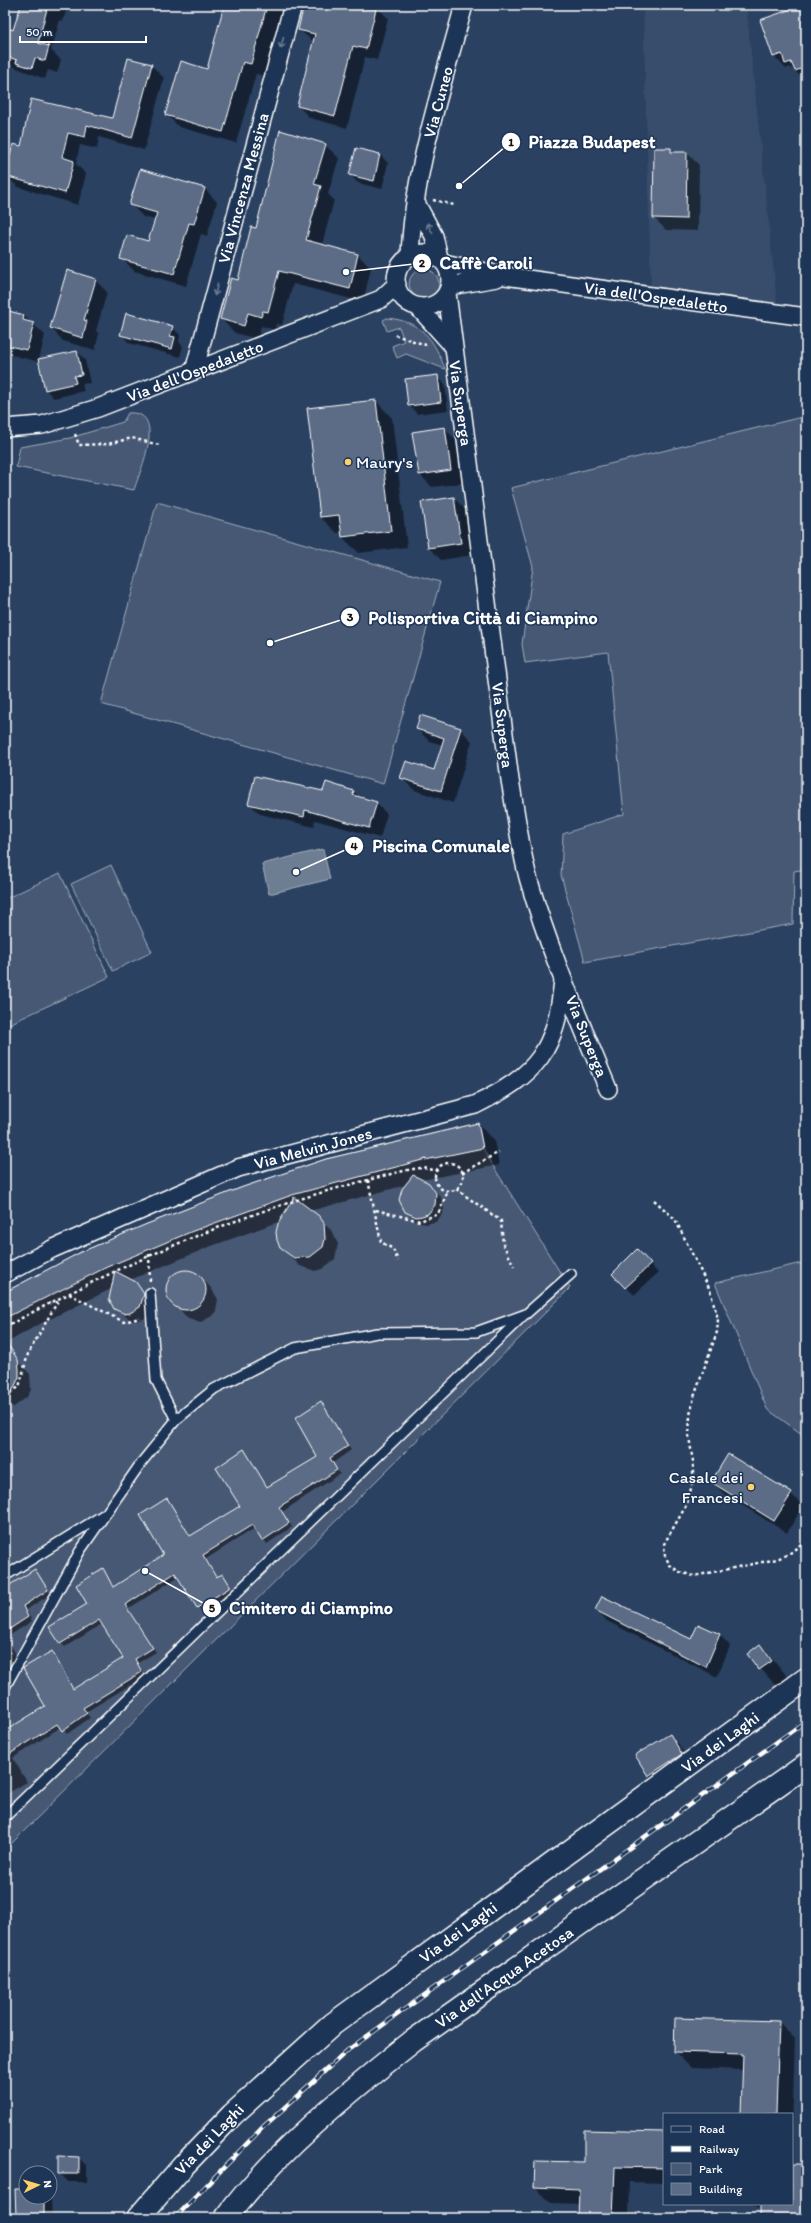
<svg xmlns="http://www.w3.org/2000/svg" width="811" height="2223" viewBox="0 0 811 2223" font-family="Itim,sans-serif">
  <rect width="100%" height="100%" fill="#2a4161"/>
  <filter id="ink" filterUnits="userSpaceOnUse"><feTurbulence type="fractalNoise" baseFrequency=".025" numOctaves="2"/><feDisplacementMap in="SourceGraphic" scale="8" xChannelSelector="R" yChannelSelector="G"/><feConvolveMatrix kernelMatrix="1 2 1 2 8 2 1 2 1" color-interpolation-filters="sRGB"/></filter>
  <g filter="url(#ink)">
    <path fill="#394e6c" d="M643,5H746L777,303L651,288Z"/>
    <path fill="#465975" stroke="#a2acba" d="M409 284a15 15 0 1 1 30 0a15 15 0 1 1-30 0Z
      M387,318C421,321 434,339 445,369L406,354L397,358L392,346L404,341L399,327L387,331L383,320Z
      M128,413C168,410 140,471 134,490L16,467L20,447L70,438L123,422Z
      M806,416V616L802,617L806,638V869L794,871L793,924L585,962L561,875L563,834L624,814L608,652L525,663L522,644L533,567L511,488Z
      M157,502L440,582L383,784L101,704Z
      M111,865L152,952L113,971L71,884Z
      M60,873L109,977L5,1026V899Z
      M478,1123L483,1148L488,1158L570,1288L5,1850V1292L81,1252L147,1224L243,1187L326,1159Z
      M806,1262V1437L767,1409L715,1283Z"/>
    <path fill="#6d7d92" stroke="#a7b1be" d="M323,849L330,879L269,894L262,864Z"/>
    <path fill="#0007" d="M22,5H68L63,21L60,20L51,50L61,60L57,73L48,70L45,79L14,67L5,58V28L14,31Z
      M225,5H285L264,76L256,74L236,143L179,127L166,114L208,70Z
      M305,5H372L376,6L388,18L377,60L365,57L347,128L310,118L298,106L314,42L299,30Z
      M806,5V81L790,67L786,69L774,56Z
      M151,65L164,78L144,150L99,137L97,149L80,145L76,164L86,174L78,205L18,187L5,175L21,147L32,100L112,119Z
      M325,145L339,158L328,194L334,200L322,245L358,255L371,268L363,302L293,284L282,325L276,324L275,330L261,326L258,339L235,333L221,319L238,282L256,229Z
      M357,149L380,155L388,163L382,189L358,183L350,175Z
      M670,149L674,153H687L699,165L698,231L666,230L654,218Z
      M141,170L205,189L217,202L207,236L201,234L186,286L134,271L122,258L149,243L155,220L143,217L131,204Z
      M95,280L107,292L96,331L99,334L95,350L63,341L51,328Z
      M5,311L24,316L45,335L39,360L77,352L85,360L90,383L82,384L84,391L54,398L46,390L40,362L7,354L5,363Z
      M172,327L180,335L179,342L183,346L180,357L129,343L121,334Z
      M437,376L445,384L448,410L417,414L409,405Z
      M376,401L392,418L407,547L359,553L342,537V532L337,533L320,517Z
      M445,429L457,441L463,483L432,487L420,475Z
      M454,498L466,510L473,555L441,560L429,548Z
      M417,729H460L472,741L453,803L414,790L402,778L435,771L443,745L429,741Z
      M354,791L360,798L376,803L387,814L380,838L315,820L314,827L260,814L249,803L324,793Z
      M478,1124L494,1141L499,1165L422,1180L429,1184L441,1197L444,1208L443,1213L436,1222L425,1224L414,1220L406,1211V1185L310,1211L331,1230L338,1244L335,1259L322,1269L315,1271L300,1266L287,1253L278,1240L281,1221L209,1247L130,1280L148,1296L150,1311L144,1319L133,1321L120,1313L112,1305L110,1293L111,1289L36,1326L5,1344V1293Z
      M637,1251L658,1273L634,1295L613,1274Z
      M188,1270L199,1275L211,1288L218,1299L216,1311L212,1316L201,1322L188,1319L166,1293L167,1283L175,1273Z
      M5,1348L30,1374L31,1390L27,1397L14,1407L5,1406Z
      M321,1403L351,1450L333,1463L340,1474L282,1512L292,1527L267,1544L255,1528L206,1559L217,1578L222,1575L234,1591L201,1611L178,1577L128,1609L156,1652L138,1663L145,1676L86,1712L90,1718L67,1734L61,1727L13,1758L27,1782L5,1795V1732L46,1706L51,1652L74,1690L124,1658L102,1624L65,1647L61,1643L89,1604L103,1570L114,1587L165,1555L167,1499L191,1537L241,1506L244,1451L268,1488L319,1457Z
      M712,1482L791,1494L803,1506L787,1533L724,1494Z
      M35,1571L51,1594L26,1610L32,1621L6,1638L19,1659L15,1667L5,1673V1589Z
      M597,1610L691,1641L698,1626L720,1635L730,1646L717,1677L607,1621Z
      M760,1645L788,1677L776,1686L748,1654Z
      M669,1735L678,1743L689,1762L657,1784L648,1775Z
      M779,2022L795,2039L792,2134V2114H742L743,2070L691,2068L675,2052Z
      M664,2133V2183L630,2182L629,2218H579L580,2204L551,2203L535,2187L585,2163Z
      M59,2157L79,2158L87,2166V2182H67L59,2173Z
      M792,2165H806V2218H762L761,2212L752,2204H792Z
      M26,2190V2197H51L52,2218L17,2216Z"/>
    <path fill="#5b6c86" stroke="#fff" d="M21,5H48L38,43L49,46L45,61L35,58L32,68L16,63L17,60L5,56V27L13,30Z
      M224,5H267L251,64L243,62L223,132L165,115L181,61L207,69Z
      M304,5H377L366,49L353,46L335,116L297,106L315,34L298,30Z
      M803,5H806V67L795,71L791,62L785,64L782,54L773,57L760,20Z
      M128,58L152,64L132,138L87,125L85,137L68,133L62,157L74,161L65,193L5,176L13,144L21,146L31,99L112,118Z
      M280,130L326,144L314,184L321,186L306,240L358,254L350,289L279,271L268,312L263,311L261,317L248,313L244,326L220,319L231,278L238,280L251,227L256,228Z
      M356,148L380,154L374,181L349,175Z
      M654,148H671V152H687L686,219L653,218Z
      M140,169L205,188L194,224L189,223L174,274L120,259L127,235L148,241L157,213L129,205Z
      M67,270L96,279L84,320L87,321L83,338L50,328Z
      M5,310L24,315L23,320L34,323L27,350L5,345Z
      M126,313L173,326L170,336L175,337L172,349L120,335Z
      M77,351L82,375L74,376L76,383L45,390L38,359Z
      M438,375L441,402L408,406L405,379Z
      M376,400L391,531L342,537L339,515L320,517L307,408Z
      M445,427L451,470L419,475L412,432Z
      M454,497L461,543L428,548L421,502Z
      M420,715L461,728L441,791L400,778L406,761L434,770L444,738L416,729Z
      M255,776L323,791L326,782L354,791L353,795L377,802L369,828L305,810L304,817L248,804Z
      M478,1123L483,1148L425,1160L426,1159L292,1195L193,1231L107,1267L5,1318V1292L81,1252L147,1224L243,1187L326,1159Z
      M413,1175L429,1183L436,1193L435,1205L428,1214L422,1216L416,1217L405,1212L399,1200L402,1189Z
      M294,1197L319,1216L324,1223L325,1239L323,1247L310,1257L294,1258L280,1248L277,1240L276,1232L278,1224Z
      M637,1249L651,1264L625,1288L612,1274Z
      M166 1290a20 20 0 1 1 40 0a20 20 0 1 1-40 0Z
      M115,1271L136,1282L144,1294L140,1307L130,1313L125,1314L114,1309L109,1299Z
      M5,1340L18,1360L19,1369V1377L5,1407Z
      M321,1401L348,1446L330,1458L337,1470L279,1507L289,1523L262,1541L252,1525L203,1555L216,1577L223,1574L231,1587L197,1608L175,1573L125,1605L153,1648L135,1659L142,1672L83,1708L87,1713L62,1731L57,1724L5,1757V1731L45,1706L23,1668L52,1651L73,1689L123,1658L99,1620L60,1644L49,1627L87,1604L76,1585L103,1568L113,1587L163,1555L140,1515L167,1498L190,1536L240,1506L216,1468L244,1449L267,1487L317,1457L295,1418Z
      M728,1454L792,1493L774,1521L711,1482Z
      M35,1569L48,1590L23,1606L28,1617L5,1632V1588Z
      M602,1596L691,1639L698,1624L720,1634L706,1667L595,1610Z
      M760,1644L772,1661L759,1670L747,1654Z
      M670,1734L682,1754L648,1776L635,1755Z
      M675,2018L779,2021L776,2114H741L743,2054L674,2052Z
      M584,2130L664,2132V2168L615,2167L613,2218H578L579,2189L534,2187L535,2161L584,2162Z
      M58,2156L79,2157V2174H58Z
      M792,2164H806V2218L760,2217V2204H792Z
      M15,2189H26V2197H44V2216L16,2217Z"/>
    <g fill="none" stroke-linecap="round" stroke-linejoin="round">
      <defs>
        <path id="service" d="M150,1293L156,1380L176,1420
          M5,1576L103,1515
          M5,1687L80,1551L141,1463L176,1420L214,1389L295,1348L377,1333L476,1332L526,1314L571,1274
          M5,1817L523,1316"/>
        <path id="minor" d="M415,201L434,236L439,258
          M396 280a27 27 0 1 1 54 0a27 27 0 1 1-54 0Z
          M410,257C413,171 442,87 464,5
          M444,263L505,276L806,317
          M450,286L497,278
          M447,293L510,780C516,813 520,849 529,881C550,953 580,1021 608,1089
          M418,307L453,346
          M194,371L293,5
          M5,428L42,425L98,408L381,299L397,284
          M5,1274L52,1249L238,1168L475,1105C538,1074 556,1051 563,980"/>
        <path id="secondary" d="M138,2218L184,2165L232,2115L333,2024L806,1679
          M226,2218C277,2150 346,2094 413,2041L806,1765"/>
      </defs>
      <use href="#service" stroke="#fff" stroke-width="12"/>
      <use href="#minor" stroke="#fff" stroke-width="20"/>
      <use href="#secondary" stroke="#fff" stroke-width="25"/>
      <path stroke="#fff" stroke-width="2.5" stroke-dasharray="3 3" stroke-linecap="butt" d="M433,200L454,205
        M395,335L429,346
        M75,434L79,445L108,444L132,438L159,445
        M435 1177a14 14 0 1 1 28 0a14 14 0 1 1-28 0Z
        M462,1173L499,1152
        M368,1180L381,1242L393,1249L398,1261
        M456,1189L501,1221L503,1244L514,1266
        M654,1200L675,1219L710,1290L718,1319L717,1332L694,1397L690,1415L689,1437L693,1461V1481L687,1504L664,1544L665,1556L670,1565L679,1572L694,1576L777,1559L789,1554L806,1540
        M376,1210L420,1221L438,1214L448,1191
        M149,1254L150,1282
        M69,1294L124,1322L140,1318
        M5,1327C117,1266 236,1214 360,1182C377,1178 406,1169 422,1168C427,1168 432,1170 437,1171
        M5,1395L19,1387L28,1354L59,1299"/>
      <use href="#service" stroke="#1d3557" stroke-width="9"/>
      <use href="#minor" stroke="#1d3557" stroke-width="17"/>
      <use href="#secondary" stroke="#1d3557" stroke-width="22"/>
      <defs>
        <path id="rail" d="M175,2218L263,2127L348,2050L806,1721"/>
      </defs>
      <use href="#rail" stroke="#fff" stroke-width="4.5"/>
      <use href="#rail" stroke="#1d3557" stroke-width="3" stroke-dasharray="9" stroke-linecap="butt"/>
    </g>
    <defs><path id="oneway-shaft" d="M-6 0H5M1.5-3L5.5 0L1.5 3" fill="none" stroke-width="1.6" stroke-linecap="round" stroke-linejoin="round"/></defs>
    <g stroke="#6c7c92">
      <use href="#oneway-shaft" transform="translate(282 43) rotate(105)"/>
      <use href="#oneway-shaft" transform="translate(430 228) rotate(-117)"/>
      <use href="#oneway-shaft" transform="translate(216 290) rotate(105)"/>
    </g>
  </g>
  <g fill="#ffd166" stroke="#1d3557" stroke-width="1.5">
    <circle cx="348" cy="462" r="4"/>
    <circle cx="751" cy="1487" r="4"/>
  </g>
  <g text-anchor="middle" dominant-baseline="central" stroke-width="3" stroke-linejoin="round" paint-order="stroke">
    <g font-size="17" fill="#fff" stroke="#1d3557">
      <text transform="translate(438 102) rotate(-75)">Via Cuneo</text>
      <text transform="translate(243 188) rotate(-75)">Via Vincenza Messina</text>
      <text transform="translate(656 297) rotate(8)">Via dell'Ospedaletto</text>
      <text transform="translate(195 371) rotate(-21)">Via dell'Ospedaletto</text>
      <text transform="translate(461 403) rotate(82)">Via Superga</text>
      <text transform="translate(503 725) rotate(83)">Via Superga</text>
      <text transform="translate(587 1036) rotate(68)">Via Superga</text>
      <text transform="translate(313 1148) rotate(-15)">Via Melvin Jones</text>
      <text transform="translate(720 1742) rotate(-36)">Via dei Laghi</text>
      <text transform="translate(458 1932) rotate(-36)">Via dei Laghi</text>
      <text transform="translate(504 1977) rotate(-35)">Via dell'Acqua Acetosa</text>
      <text transform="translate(209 2139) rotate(-46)">Via dei Laghi</text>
    </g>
    <g font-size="17" fill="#fff" stroke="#1d3557" text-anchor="start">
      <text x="356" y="462">Maury's</text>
      <text x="743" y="1477" text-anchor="end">Casale dei<tspan x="743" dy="20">Francesi</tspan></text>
    </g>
  </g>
  <path fill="none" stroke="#fff" stroke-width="1.5" d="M459 186L511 142M346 272L422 263M270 643L350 617M296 872L354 846M145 1571L212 1608"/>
  <g fill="#fff" stroke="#1d3557" stroke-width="1.5">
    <circle cx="459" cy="186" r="4"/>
    <circle cx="346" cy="272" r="4"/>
    <circle cx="270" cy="643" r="4"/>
    <circle cx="296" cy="872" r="4"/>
    <circle cx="145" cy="1571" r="4"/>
    <circle cx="511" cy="142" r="10"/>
    <circle cx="422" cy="263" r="10"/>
    <circle cx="350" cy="617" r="10"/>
    <circle cx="354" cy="846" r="10"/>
    <circle cx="212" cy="1608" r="10"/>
  </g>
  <g font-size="12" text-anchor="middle" font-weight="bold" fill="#111">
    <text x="511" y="146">1</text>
    <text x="422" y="267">2</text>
    <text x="350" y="621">3</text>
    <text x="354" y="850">4</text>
    <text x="212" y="1612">5</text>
  </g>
  <g font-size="18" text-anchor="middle" font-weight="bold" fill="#fff" stroke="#1d3557" stroke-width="3" stroke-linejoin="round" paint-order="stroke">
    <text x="592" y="148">Piazza Budapest</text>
    <text x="486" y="269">Caffè Caroli</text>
    <text x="483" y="624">Polisportiva Città di Ciampino</text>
    <text x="441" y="852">Piscina Comunale</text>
    <text x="311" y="1614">Cimitero di Ciampino</text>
  </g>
  <rect width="811" height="2223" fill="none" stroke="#1d3557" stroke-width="20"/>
  <rect x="10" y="10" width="791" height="2203" fill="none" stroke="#fff" stroke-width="1.5" filter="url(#ink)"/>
  <rect x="663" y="2113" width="130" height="92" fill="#1d3557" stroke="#77869a"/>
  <rect x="671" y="2126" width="20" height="6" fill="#1d3557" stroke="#77869a"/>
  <text x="699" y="2133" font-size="12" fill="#ffffff">Road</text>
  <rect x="671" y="2146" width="20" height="6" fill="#ffffff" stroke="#77869a"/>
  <text x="699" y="2153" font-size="12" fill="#ffffff">Railway</text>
  <rect x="671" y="2163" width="20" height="12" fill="#465975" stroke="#77869a"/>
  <text x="699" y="2173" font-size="12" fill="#ffffff">Park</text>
  <rect x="671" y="2183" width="20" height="12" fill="#5b6c86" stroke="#77869a"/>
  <text x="699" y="2193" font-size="12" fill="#ffffff">Building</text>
  <g transform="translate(38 2185) rotate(85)"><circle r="19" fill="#1d3557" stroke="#77869a"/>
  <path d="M0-3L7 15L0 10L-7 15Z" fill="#ffd166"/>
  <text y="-6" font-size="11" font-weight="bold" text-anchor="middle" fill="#ffffff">N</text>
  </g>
  <path d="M20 36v6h126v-6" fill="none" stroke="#ffffff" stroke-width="2"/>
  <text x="26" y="36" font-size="12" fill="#ffffff" stroke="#1d3557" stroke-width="3" paint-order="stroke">50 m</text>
</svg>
